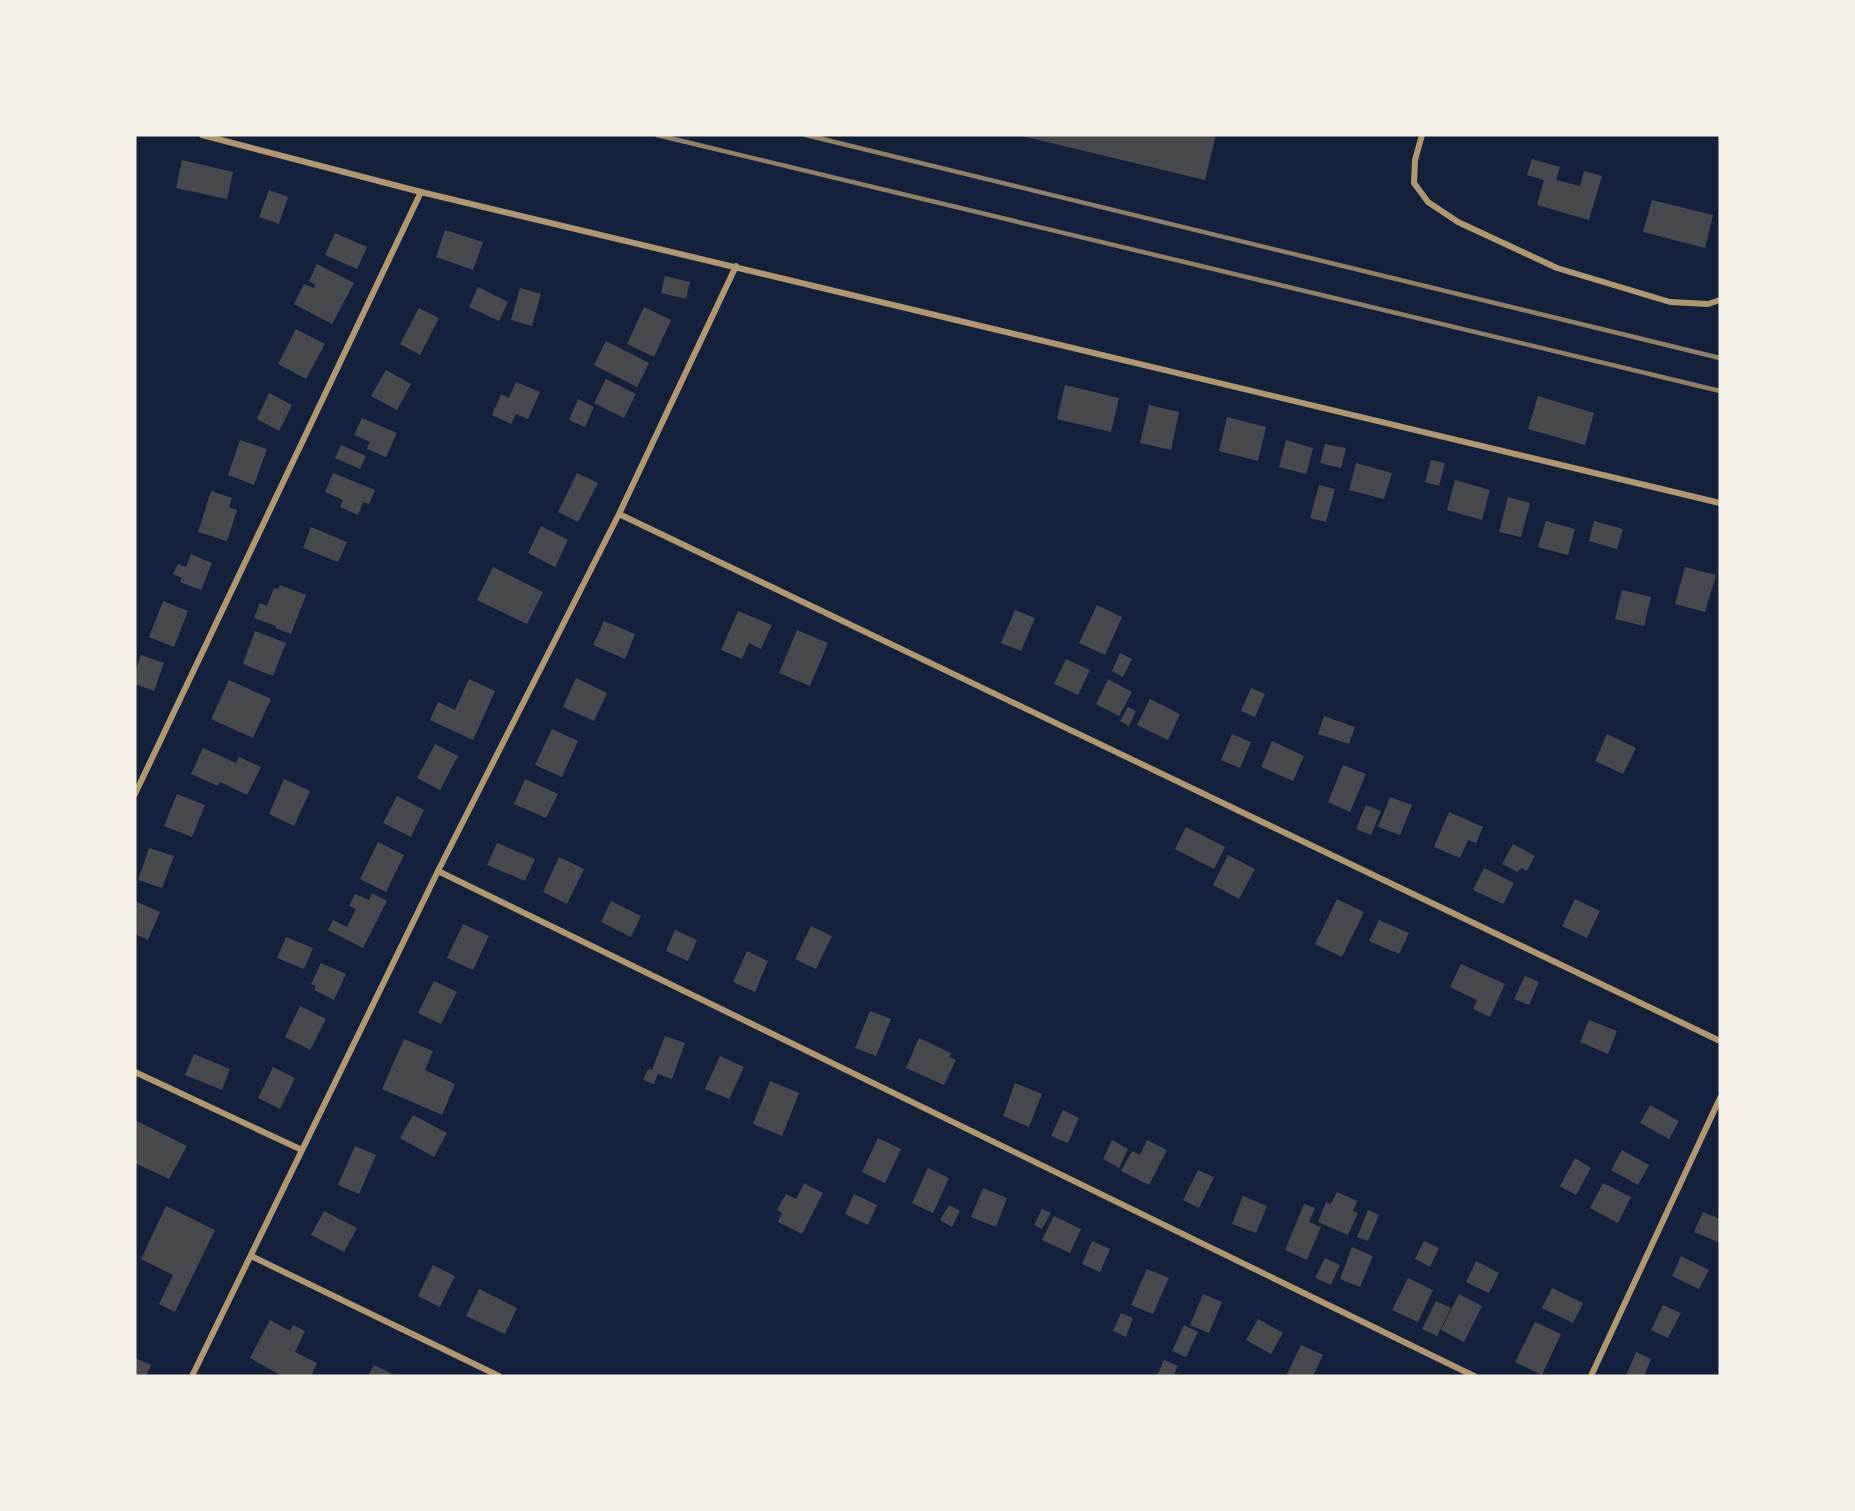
<svg xmlns="http://www.w3.org/2000/svg" width="1855" height="1511" viewBox="0 0 1855 1511" font-family="'Roboto Condensed',sans-serif">
  <rect width="100%" height="100%" fill="#14213d"/>
  <path fill="#48494c" d="M1018,135H1216L1205,180Z
    M1532,159L1560,167L1556,180L1580,186L1584,171L1602,176L1589,220L1537,205L1544,180L1527,175Z
    M182,160L233,172L227,199L176,188Z
    M269,190L288,197L279,224L259,217Z
    M1652,200L1713,215L1705,248L1643,232Z
    M445,230L483,242L473,270L436,257Z
    M335,233L367,247L357,269L325,255Z
    M317,264L354,283L332,324L294,304L304,284L314,288L315,285L309,281Z
    M665,276L690,282L686,299L661,293Z
    M478,287L508,302L499,321L469,307Z
    M520,288L541,294L532,326L511,320Z
    M644,307L671,320L654,357L627,344Z
    M419,308L439,318L420,355L400,344Z
    M296,329L325,344L306,379L278,364Z
    M606,341L649,363L637,387L594,365Z
    M386,370L411,384L397,410L371,396Z
    M606,379L636,394L624,418L594,403Z
    M516,382L540,392L528,419L516,414L511,424L492,415L501,394L509,398Z
    M1065,385L1119,398L1111,432L1057,419Z
    M269,393L292,405L279,431L257,419Z
    M1538,396L1594,413L1585,445L1528,429Z
    M578,399L594,407L585,427L569,420Z
    M1149,405L1179,412L1171,450L1140,443Z
    M1227,417L1266,427L1258,461L1219,451Z
    M362,418L397,433L386,457L367,449L370,442L354,435Z
    M240,440L267,449L254,485L228,475Z
    M1286,440L1313,448L1306,474L1279,467Z
    M1325,444L1346,448L1341,468L1320,463Z
    M341,445L366,456L360,469L335,458Z
    M1431,460L1445,463L1439,486L1425,482Z
    M1356,463L1392,473L1384,499L1349,490Z
    M333,473L375,490L369,504L363,502L358,515L340,507L343,500L325,492Z
    M577,473L598,483L578,522L558,512Z
    M1455,480L1490,490L1482,520L1447,510Z
    M1319,485L1335,489L1326,522L1310,518Z
    M211,491L232,498L229,507L237,510L227,541L198,532Z
    M1508,497L1530,503L1521,537L1499,532Z
    M1546,521L1575,529L1568,555L1538,547Z
    M1594,521L1623,529L1617,549L1589,541Z
    M541,526L568,540L555,567L528,553Z
    M311,527L347,542L338,562L303,548Z
    M191,554L212,563L201,590L180,582L182,578L173,574L178,564L186,567Z
    M493,567L543,592L527,624L477,600Z
    M1685,567L1716,575L1705,612L1675,604Z
    M280,585L306,595L291,634L275,628L276,626L254,618L260,603L267,606L274,588L278,589Z
    M1622,590L1651,597L1644,626L1615,619Z
    M163,601L188,611L174,647L149,637Z
    M1097,605L1122,617L1105,655L1079,643Z
    M1015,610L1035,618L1021,651L1001,643Z
    M738,611L772,625L761,649L749,643L742,659L721,650Z
    M604,621L635,634L625,659L593,645Z
    M797,630L828,643L810,686L779,673Z
    M255,631L286,643L273,676L243,664Z
    M1120,653L1132,659L1123,677L1112,671Z
    M141,655L164,663L154,691L135,684V673Z
    M1066,659L1090,670L1078,695L1054,684Z
    M576,678L607,693L594,721L563,707Z
    M469,679L495,691L473,740L430,720L438,702L455,710Z
    M1108,679L1132,692L1119,716L1096,704Z
    M229,680L271,699L253,738L211,719Z
    M1251,688L1265,694L1255,717L1241,711Z
    M1150,699L1180,714L1168,740L1137,725Z
    M1128,707L1136,711L1129,726L1120,721Z
    M1324,716L1355,727L1349,744L1318,734Z
    M552,729L578,741L562,777L535,765Z
    M1232,734L1251,742L1240,768L1221,760Z
    M1607,734L1636,748L1623,774L1595,761Z
    M1272,741L1304,756L1293,781L1261,767Z
    M435,744L458,756L440,790L417,778Z
    M203,748L236,763L239,757L261,767L247,795L220,782L218,786L191,774Z
    M1343,765L1366,774L1350,812L1328,802Z
    M284,779L310,791L294,826L269,814Z
    M525,779L558,794L546,818L514,804Z
    M177,794L205,805L192,837L164,826Z
    M397,796L424,810L411,837L383,823Z
    M1390,797L1412,805L1400,835L1378,827Z
    M1366,805L1381,811L1371,835L1356,829Z
    M1449,812L1483,827L1476,843L1468,840L1460,858L1434,847Z
    M1186,827L1225,847L1214,869L1175,849Z
    M378,842L404,855L386,892L360,879Z
    M497,843L535,859L525,881L487,865Z
    M1513,844L1535,856L1527,871L1521,868L1518,872L1502,864Z
    M149,848L174,856L162,888L138,880Z
    M1228,855L1255,869L1239,899L1213,885Z
    M559,857L584,869L567,904L543,892Z
    M1484,868L1514,883L1503,904L1473,890Z
    M372,893L387,901L363,948L328,930L333,920L347,927L356,909L349,906L355,894L369,900Z
    M1337,899L1364,912L1342,957L1315,944Z
    M1575,899L1600,911L1587,938L1562,926Z
    M135,901L160,912L148,940L135,934Z
    M611,901L641,916L631,937L601,922Z
    M1379,920L1409,933L1399,954L1369,941Z
    M463,924L489,936L473,970L447,958Z
    M811,926L832,936L816,969L795,959Z
    M675,930L697,940L688,961L666,951Z
    M286,937L313,948L304,969L277,958Z
    M747,951L768,961L755,992L733,982Z
    M321,963L346,974L334,1000L314,990L316,986L311,984Z
    M1461,964L1505,984L1490,1017L1473,1009L1477,1000L1450,987Z
    M1525,976L1539,982L1529,1005L1514,999Z
    M434,981L457,992L441,1024L418,1013Z
    M300,1006L326,1019L310,1050L285,1037Z
    M870,1011L891,1019L876,1056L855,1048Z
    M1589,1020L1617,1031L1608,1054L1580,1042Z
    M665,1036L685,1043L672,1079L658,1074L654,1084L643,1080L648,1069L652,1070Z
    M919,1038L951,1053L949,1057L956,1060L944,1085L906,1068Z
    M404,1039L433,1051L425,1070L455,1084L442,1115L382,1089Z
    M194,1054L230,1069L222,1090L185,1075Z
    M720,1056L744,1067L729,1099L705,1089Z
    M273,1067L295,1078L280,1109L258,1098Z
    M770,1081L799,1093L782,1136L753,1124Z
    M1015,1083L1042,1094L1029,1127L1003,1116Z
    M1650,1105L1679,1121L1669,1139L1640,1123Z
    M1063,1110L1079,1118L1068,1143L1051,1136Z
    M413,1115L447,1133L434,1157L400,1138Z
    M135,1120L187,1146L169,1179L135,1163Z
    M878,1138L901,1149L885,1183L862,1172Z
    M1112,1140L1128,1149L1119,1168L1103,1159Z
    M1147,1140L1167,1150L1149,1185L1121,1171L1132,1151L1140,1155Z
    M355,1146L376,1155L359,1194L338,1185Z
    M1622,1150L1649,1165L1638,1185L1611,1170Z
    M1575,1158L1591,1168L1576,1195L1560,1186Z
    M928,1168L949,1178L933,1213L912,1203Z
    M1198,1170L1214,1177L1199,1208L1183,1200Z
    M804,1183L823,1193L802,1234L778,1222L782,1213L777,1210L786,1194L796,1199Z
    M1603,1183L1631,1197L1618,1223L1590,1208Z
    M983,1188L1007,1198L996,1227L971,1217Z
    M1337,1192L1357,1201L1353,1211L1358,1213L1348,1235L1318,1222L1326,1202L1331,1204Z
    M854,1194L877,1205L868,1225L845,1214Z
    M1243,1196L1267,1206L1256,1233L1232,1224Z
    M1304,1204L1315,1208L1309,1222L1321,1227L1307,1260L1285,1250Z
    M949,1205L960,1211L952,1227L940,1220Z
    M166,1206L215,1230L175,1312L159,1304L173,1275L141,1259Z
    M1042,1209L1051,1213L1042,1229L1034,1225Z
    M1368,1210L1379,1215L1368,1241L1357,1237Z
    M324,1211L357,1228L344,1252L311,1235Z
    M1703,1212L1720,1219V1243L1694,1232Z
    M1054,1216L1081,1229L1070,1253L1042,1240Z
    M1092,1241L1110,1249L1100,1272L1082,1264Z
    M1424,1241L1439,1248L1430,1267L1415,1259Z
    M1352,1247L1373,1256L1360,1287L1340,1279Z
    M1681,1256L1709,1270L1699,1289L1672,1276Z
    M1325,1258L1340,1265L1331,1285L1315,1278Z
    M1476,1261L1499,1273L1489,1293L1466,1282Z
    M433,1265L455,1276L440,1307L418,1296Z
    M1147,1269L1169,1278L1153,1314L1131,1305Z
    M1408,1278L1433,1290L1418,1322L1392,1310Z
    M1552,1288L1583,1303L1573,1323L1542,1308Z
    M479,1289L517,1308L505,1334L466,1316Z
    M1203,1294L1222,1302L1209,1333L1190,1325Z
    M1459,1294L1482,1306L1464,1342L1441,1330Z
    M1436,1301L1451,1308L1437,1336L1422,1329Z
    M1663,1305L1681,1313L1668,1338L1651,1330Z
    M1121,1313L1133,1318L1126,1337L1113,1331Z
    M1258,1319L1283,1333L1271,1354L1246,1340Z
    M270,1320L290,1331L293,1325L305,1331L295,1352L317,1363L311,1376H282L250,1358Z
    M1535,1322L1561,1334L1542,1375L1515,1362Z
    M1184,1325L1198,1332L1186,1357L1172,1351Z
    M1301,1345L1323,1355L1313,1376H1286Z
    M1636,1352L1651,1359L1644,1376H1626Z
    M135,1358L151,1365L146,1376H135Z
    M1164,1360L1178,1366L1173,1376H1157Z
    M374,1365L396,1376H368Z"/>
  <g fill="none" stroke-linecap="round" stroke-linejoin="round">
    <path stroke="#b1986c" stroke-width="6" d="M202,135L421,192L1720,503
      M1422,135L1415,160L1414,183L1428,202L1458,222L1557,268L1670,302L1708,304L1720,300
      M619,514L1720,1041
      M135,794L421,192
      M438,871L1474,1376
      M135,1072L302,1150
      M251,1256L499,1376
      M192,1376L438,871L619,514L736,266
      M1591,1376L1720,1098"/>
    <path stroke="#918062" stroke-width="4.5" d="M657,135L1720,391
      M806,135L1720,358"/>
  </g>
  <rect width="1855" height="1511" fill="none" stroke="#f6f1e7" stroke-width="273"/>
</svg>
